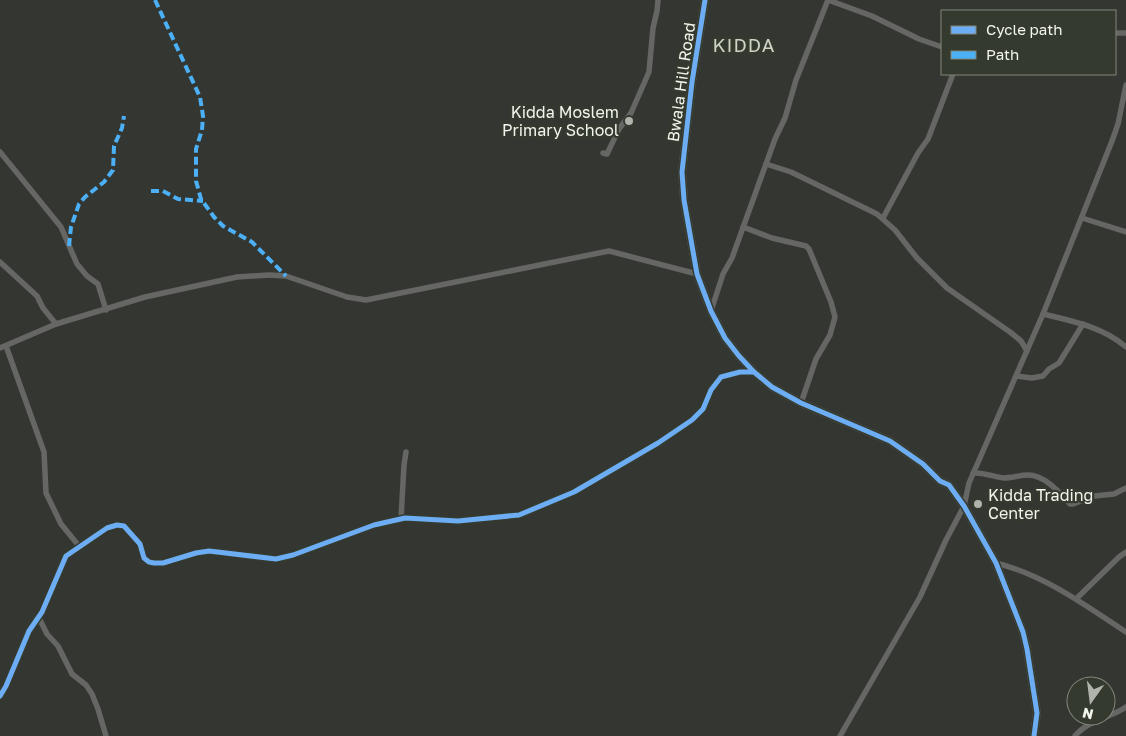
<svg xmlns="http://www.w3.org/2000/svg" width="1126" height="736" viewBox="0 0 1126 736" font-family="'Golos Text',sans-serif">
	<rect width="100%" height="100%" fill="#343731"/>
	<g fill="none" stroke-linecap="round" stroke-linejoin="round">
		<g stroke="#666765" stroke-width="5.5">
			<polyline points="828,0 872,16 919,39 942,47"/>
			<polyline points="1115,33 1126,33"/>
			<polyline points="0,152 61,227 77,264 87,276 98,284 106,310"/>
			<polyline points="603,153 607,154 619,129 631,113 649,72 653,28 657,11 658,0"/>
			<polyline points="766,164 791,172 877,214 895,230 917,258 947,288 1010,332 1021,341 1027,351"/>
			<polyline points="883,218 918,153 928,139 953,74"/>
			<polyline points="1082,218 1126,232"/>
			<polyline points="743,227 772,238 806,246 809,249 831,302 835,317 830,335 816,359 801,403"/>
			<polyline points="0,262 37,296 43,308 56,324"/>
			<polyline points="711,311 723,274 732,258 775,139 785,118 796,80 828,0"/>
			<path d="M1043,314c29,7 60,13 83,33"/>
			<polyline points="6,346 44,452 46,493 61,524 79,546"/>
			<polyline points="0,348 56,324 145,297 237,277 269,275 286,276 347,297 366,300 609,251 697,274"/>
			<polyline points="1016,376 1032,378 1043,376 1049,369 1059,363 1083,324"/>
			<path d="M973,473c11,-1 20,4 31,5 8,0 16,-3 24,-3 17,0 32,18 42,29h3l21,-8 20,-2 12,-6"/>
			<polyline points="401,519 404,465 406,452"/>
			<path d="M996,563c48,12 89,42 130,69"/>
			<polyline points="1076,599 1119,557 1126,552"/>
			<polyline points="39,618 47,634 58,646 72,674 86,685 92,694 98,709 106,736"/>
			<polyline points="0,696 6,686 29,631 42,612 66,556 107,528 117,525 124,526 140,544 144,558 149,562 154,563 163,563 196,553 209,551 276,559 293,555 374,525 405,518 458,521 519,515 574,492 658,443 692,420 703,409 711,390 721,377 740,372 754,372"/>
			<polyline points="840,736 920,597 946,540 964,506 969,483 1043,314 1112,141 1118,124 1126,85"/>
			<path d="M1075,736c13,-16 35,-18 51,-29"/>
		</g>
		<polyline stroke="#666765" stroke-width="8" points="705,0 692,82 682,172 684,200 697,274 711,311 725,338 739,356 754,372 772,387 801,403 890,441 923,464 940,481 949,485 964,506 996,563 1023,632 1027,649 1037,713 1034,736"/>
		<g stroke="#4cb0f7" stroke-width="4" stroke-dasharray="8 4" stroke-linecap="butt">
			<polyline points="155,0 200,97 203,116 202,130 196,149 196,181 201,199 214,217 223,226 252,242 286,276"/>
			<polyline points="151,191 163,191 178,199 203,201"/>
			<polyline points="69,246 71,227 79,204 85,197 104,182 113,170 114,146 122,128 124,116"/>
		</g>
		<g stroke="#353a2e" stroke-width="8">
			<g id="cycleway">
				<polyline points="705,0 692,82 682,172 684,200 697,274 711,311 725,338 739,356 754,372 772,387 801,403 890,441 923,464 940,481 949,485 964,506 996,563 1023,632 1027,649 1037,713 1034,736"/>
				<polyline points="0,696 6,686 29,631 42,612 66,556 107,528 117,525 124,526 140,544 144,558 149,562 154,563 163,563 196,553 209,551 276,559 293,555 374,525 405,518 458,521 519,515 574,492 658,443 692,420 703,409 711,390 721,377 740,372 754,372"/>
			</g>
		</g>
		<use href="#cycleway" stroke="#6dadf4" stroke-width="5"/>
	</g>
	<g fill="#b0b2ac" stroke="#353a2e" stroke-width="2">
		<circle cx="629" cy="121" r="5"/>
		<circle cx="978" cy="504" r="5"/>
	</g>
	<g text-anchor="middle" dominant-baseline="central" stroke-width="4.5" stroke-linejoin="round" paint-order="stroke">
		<g font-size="16" fill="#f2f5ee" stroke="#353a2e">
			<text transform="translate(681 82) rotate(-82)">Bwala Hill Road</text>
		</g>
		<g font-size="16" fill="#f2f5ee" stroke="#353a2e" text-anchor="end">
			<text x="619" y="112">Kidda Moslem<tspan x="619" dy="18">Primary School</tspan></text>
			<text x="988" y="495" text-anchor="start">Kidda Trading<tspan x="988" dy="18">Center</tspan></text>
		</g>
		<g font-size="19" letter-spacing="1" fill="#cdd3c5" stroke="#353a2e">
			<text x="744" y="44">KIDDA</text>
		</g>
	</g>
	<rect x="941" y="10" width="175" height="65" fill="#353a2e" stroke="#81857b"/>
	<rect x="951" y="26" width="25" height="8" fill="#6dadf4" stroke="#81857b"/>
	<text x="986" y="35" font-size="15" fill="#f2f5ee">Cycle path</text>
	<rect x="951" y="51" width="25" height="8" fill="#4cb0f7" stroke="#81857b"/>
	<text x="986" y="60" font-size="15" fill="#f2f5ee">Path</text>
	<g transform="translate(1091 701) rotate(194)"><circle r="24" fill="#353a2e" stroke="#81857b"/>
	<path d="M0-4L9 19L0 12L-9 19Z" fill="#b0b2ac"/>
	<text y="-8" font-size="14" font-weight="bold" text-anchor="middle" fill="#f2f5ee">N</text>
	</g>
</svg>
